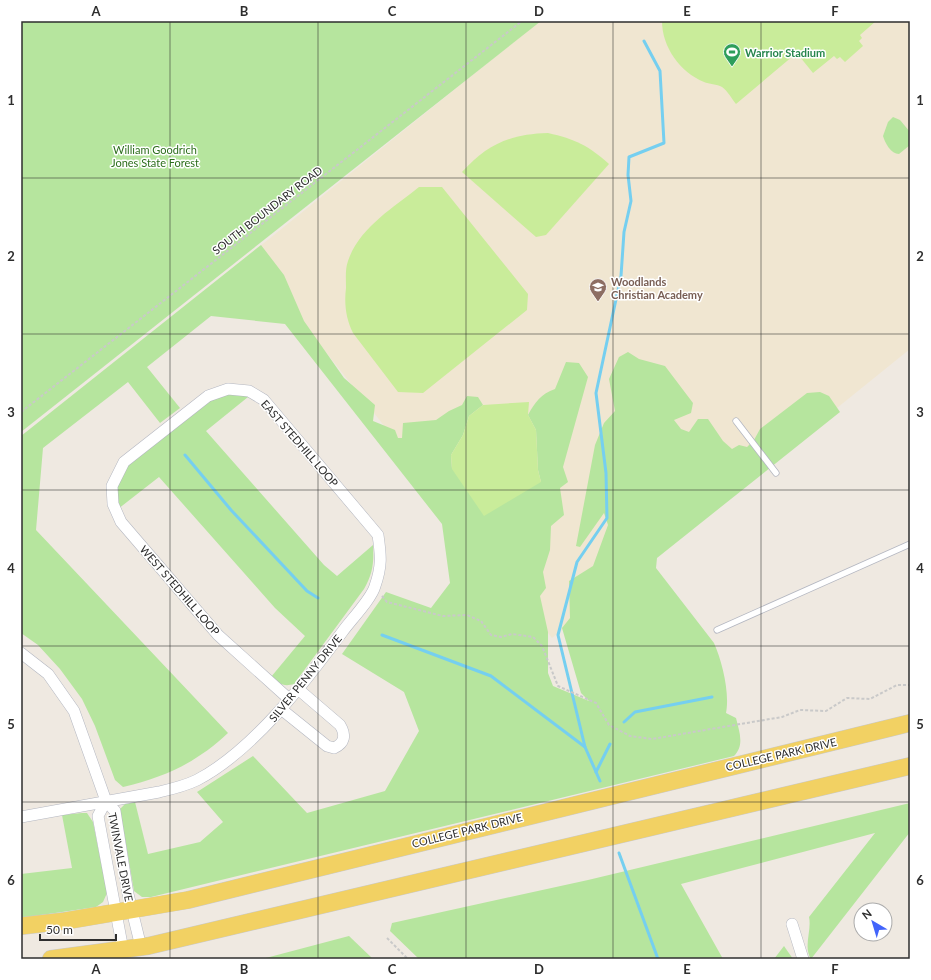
<svg xmlns="http://www.w3.org/2000/svg" width="931" height="980" viewBox="0 0 931 980" font-family="Lato,sans-serif">
	<rect width="100%" height="100%" fill="#efe9e1"/>
	<polygon fill="#f0e6d1" points="540,21 910,21 910,349 552,638 249,255"/>
	<g fill="#b6e59e">
		<polygon points="21,21 541,21 21,432"/>
		<path d="M893,117l7,3 10,12v13l-11,9c-8,0 -14,-11 -16,-18l5,-14z"/>
		<path d="M261,245l23,30 20,46 40,57 31,27 -2,16 22,9 3,8h4l1,-15 33,-3 13,-9 13,-6 5,-9 11,1 5,8 -14,11 -6,19 -12,20 1,14 89,13 -3,-12 -2,-40 -8,-15c7,-13 13,-21 27,-26l11,-27 13,1 9,14 -25,90 5,15 -8,6 4,27 -13,11 -1,24 -7,22 3,16 -6,8 8,36v41l5,13 36,15 -8,-8 -19,-65 8,-10 -1,-37 24,-15 15,-41 -4,-12 -24,34 -4,-1 19,-101 9,-22 11,-12 -6,-32 10,-22 9,-5 11,7 26,7 28,37 -2,10 -17,7 7,9 8,3 9,-13h10l15,22 9,8 7,-4 8,2 7,-7 6,-11 47,-36 13,-1 9,4 11,16 -183,146 -1,10 58,75c8,18 16,50 12,70l10,5c3,13 9,27 -2,38l-583,141h-9l-8,-6 -14,-82 5,-5 10,-2 13,52 52,-12 23,-20 -26,-30 56,-36 54,57 78,-22 34,-60 -15,-39 -62,-38 44,-62 45,16 19,-25 -8,-59 -157,-200 -74,-8 -64,51 33,41 -20,15 -32,-41 -85,66 -7,82 192,203c-32,30 -63,44 -105,54l-8,-7 -20,-54 -13,-27 -22,-30 -22,-24 -17,-12v-197z"/>
		<path d="M239,394l9,3 -42,34 118,134 13,11 36,-31c1,17 0,29 -9,44l-70,95c-10,3 -15,0 -23,-7l34,-41 -30,-28 -116,-131 -41,32c-3,-13 -2,-27 4,-39l88,-71 11,-4z"/>
		<path d="M910,803v29l-99,127c-8,-12 1,-29 -2,-42l66,-84 -194,51 42,75h-304l-29,-28 2,-8 196,-43z"/>
		<polygon points="82,813 87,813 93,822 107,893 103,902 96,907 21,918 21,874 72,868 62,815"/>
		<polygon points="349,936 373,959 262,959"/>
		<polygon points="784,946 793,959 774,959"/>
	</g>
	<g fill="#c9ec9a">
		<path d="M662,21h214l-16,14 2,3 -3,3 4,5 -18,16 -5,-5 -3,2 -3,-3 -21,17 -13,-16 -7,-1 -57,48c-4,-5 -9,-14 -14,-17 -5,-3 -13,-3 -18,-5 -24,-10 -42,-35 -42,-61z"/>
		<path d="M548,133c27,6 41,13 61,31l-63,71 -10,2 -74,-65c25,-28 49,-38 86,-39z"/>
		<path d="M419,187h23l86,107 -1,16 -104,83 -25,-1 -45,-59c-7,-14 -9,-29 -7,-45 0,-8 -1,-19 2,-27 11,-33 45,-53 71,-74z"/>
		<polygon points="529,402 528,415 536,430 538,470 541,482 484,516 452,469 451,455 463,435 469,416 483,405"/>
	</g>
	<g fill="none" stroke-linecap="round" stroke-linejoin="round">
		<g stroke="#75cff0" stroke-width="3">
			<polyline points="185,455 231,510 307,591 318,598"/>
			<polyline points="382,635 491,676 585,747 600,781"/>
			<polyline points="624,722 635,712 712,697"/>
			<polyline points="585,747 558,635 577,562 607,518 606,473 596,393 621,276 624,232 631,201 628,175 629,157 664,143 660,71 644,41"/>
			<polyline points="596,772 610,744"/>
			<polyline points="619,853 658,959"/>
		</g>
		<g stroke="#b4b7c1" stroke-width="7">
			<g id="lane">
				<polyline points="736,421 776,473"/>
				<polyline points="717,630 910,544"/>
			</g>
		</g>
		<g stroke="#b4b7c1" stroke-width="12">
			<g id="street">
				<polyline points="21,653 48,674 74,711 106,801 115,811 128,894 141,947"/>
				<path d="M281,709l46,37 7,2c11,-5 12,-13 6,-23l-42,-36"/>
				<polyline points="106,801 98,816 123,950"/>
				<path d="M21,817l138,-25c13,-3 26,-6 38,-12 56,-29 109,-99 146,-149 8,-11 29,-33 32,-45 7,-20 6,-30 3,-51l-114,-135 -15,-9 -21,-2 -20,7 -84,66 -12,24 1,18 8,18 97,113 71,64"/>
				<polyline points="792,924 803,959"/>
			</g>
		</g>
		<g stroke="#c9c9c9" stroke-width="18">
			<g id="primary">
				<polyline points="21,926 65,921 188,900 910,723"/>
				<polyline points="51,959 148,946 910,766"/>
			</g>
		</g>
		<g stroke="#c9c9c9" stroke-width="2" stroke-dasharray="3 2" stroke-linecap="butt">
			<polyline points="21,412 522,21"/>
			<polyline points="382,596 387,602 443,616 467,615 481,621 491,635 501,637 512,634 533,637 542,646 558,686 596,703 609,725 630,736 652,739 782,717 800,710 826,711 847,698 870,699 897,685 910,685"/>
			<polyline points="387,938 408,959"/>
		</g>
		<use href="#lane" stroke="#fff" stroke-width="5.5"/>
		<use href="#street" stroke="#fff" stroke-width="11"/>
		<use href="#primary" stroke="#f2d163" stroke-width="17"/>
	</g>
	<path fill="none" stroke="#2e2e2e" stroke-width="1" stroke-opacity="0.55" d="M170,21v938M318,21v938M466,21v938M613,21v938M761,21v938M21,178h889M21,334h889M21,490h889M21,646h889M21,802h889"/>
	<defs>
		<g id="stadium-pin" transform="scale(0.9)"><path d="M0 17L-7.5 6A9.5 9.5 0 1 1 7.5 6Z" fill="#2e9e5b" stroke="#fff"/><path d="M0-5a6.5 5 0 1 0 0 10a6.5 5 0 1 0 0-10ZM-3.5-1.8h7v3.6h-7Z" fill="#fff"/></g>
		<g id="school-pin" transform="scale(0.9)"><path d="M0 17L-7.5 6A9.5 9.5 0 1 1 7.5 6Z" fill="#8d6e63" stroke="#fff"/><path d="M0-5L7-2L0 1L-7-2ZM-4 1L0 2.5L4 1V4Q0 6-4 4Z" fill="#fff"/></g>
	</defs>
	<g fill-rule="evenodd">
		<use href="#stadium-pin" x="732" y="52"/>
		<use href="#school-pin" x="598" y="287"/>
	</g>
	<g text-anchor="middle" dominant-baseline="central" stroke-width="3" stroke-linejoin="round" paint-order="stroke">
		<g font-size="11" font-weight="bold" fill="#27864d" stroke="#fff" text-anchor="start">
			<text x="745" y="52">Warrior Stadium</text>
		</g>
		<g font-size="11" fill="#2c6e1b" stroke="#fff">
			<text x="155" y="149">William Goodrich<tspan x="155" dy="13">Jones State Forest</tspan></text>
		</g>
		<g font-size="11" fill="#2e2e2e" stroke="#fff">
			<text transform="translate(267 210) rotate(-38)">SOUTH BOUNDARY ROAD</text>
			<text transform="translate(300 443) rotate(49)">EAST STEDHILL LOOP</text>
			<text transform="translate(180 590) rotate(49)">WEST STEDHILL LOOP</text>
			<text transform="translate(305 678) rotate(-51)">SILVER PENNY DRIVE</text>
			<text transform="translate(781 754) rotate(-13)">COLLEGE PARK DRIVE</text>
			<text transform="translate(467 830) rotate(-14)">COLLEGE PARK DRIVE</text>
			<text transform="translate(121 857) rotate(79)">TWINVALE DRIVE</text>
		</g>
		<g font-size="11" font-weight="bold" fill="#785e54" stroke="#fff" text-anchor="start">
			<text x="611" y="281">Woodlands<tspan x="611" dy="13">Christian Academy</tspan></text>
		</g>
	</g>
	<rect width="931" height="980" fill="none" stroke="#ffffff" stroke-width="44"/>
	<g transform="translate(873 922) rotate(322)"><circle r="19" fill="#ffffff" stroke="#ababab"/>
	<path d="M0-3L7 15L0 10L-7 15Z" fill="#4264fb"/>
	<text y="-6" font-size="11" font-weight="bold" text-anchor="middle" fill="#2e2e2e">N</text>
	</g>
	<path d="M40 934v6h76v-6" fill="none" stroke="#2e2e2e" stroke-width="2"/>
	<text x="46" y="934" font-size="12" fill="#2e2e2e" stroke="#ffffff" stroke-width="3" paint-order="stroke">50 m</text>
	<rect x="22" y="22" width="887" height="936" fill="none" stroke="#2e2e2e" stroke-width="1.5"/>
	<g font-size="13" text-anchor="middle" font-weight="bold" fill="#2e2e2e">
		<text x="96" y="16">A</text>
		<text x="244" y="16">B</text>
		<text x="392" y="16">C</text>
		<text x="539" y="16">D</text>
		<text x="687" y="16">E</text>
		<text x="835" y="16">F</text>
		<text x="11" y="105">1</text>
		<text x="920" y="105">1</text>
		<text x="11" y="261">2</text>
		<text x="920" y="261">2</text>
		<text x="11" y="417">3</text>
		<text x="920" y="417">3</text>
		<text x="11" y="573">4</text>
		<text x="920" y="573">4</text>
		<text x="11" y="729">5</text>
		<text x="920" y="729">5</text>
		<text x="11" y="885">6</text>
		<text x="920" y="885">6</text>
		<text x="96" y="974">A</text>
		<text x="244" y="974">B</text>
		<text x="392" y="974">C</text>
		<text x="539" y="974">D</text>
		<text x="687" y="974">E</text>
		<text x="835" y="974">F</text>
	</g>
</svg>
